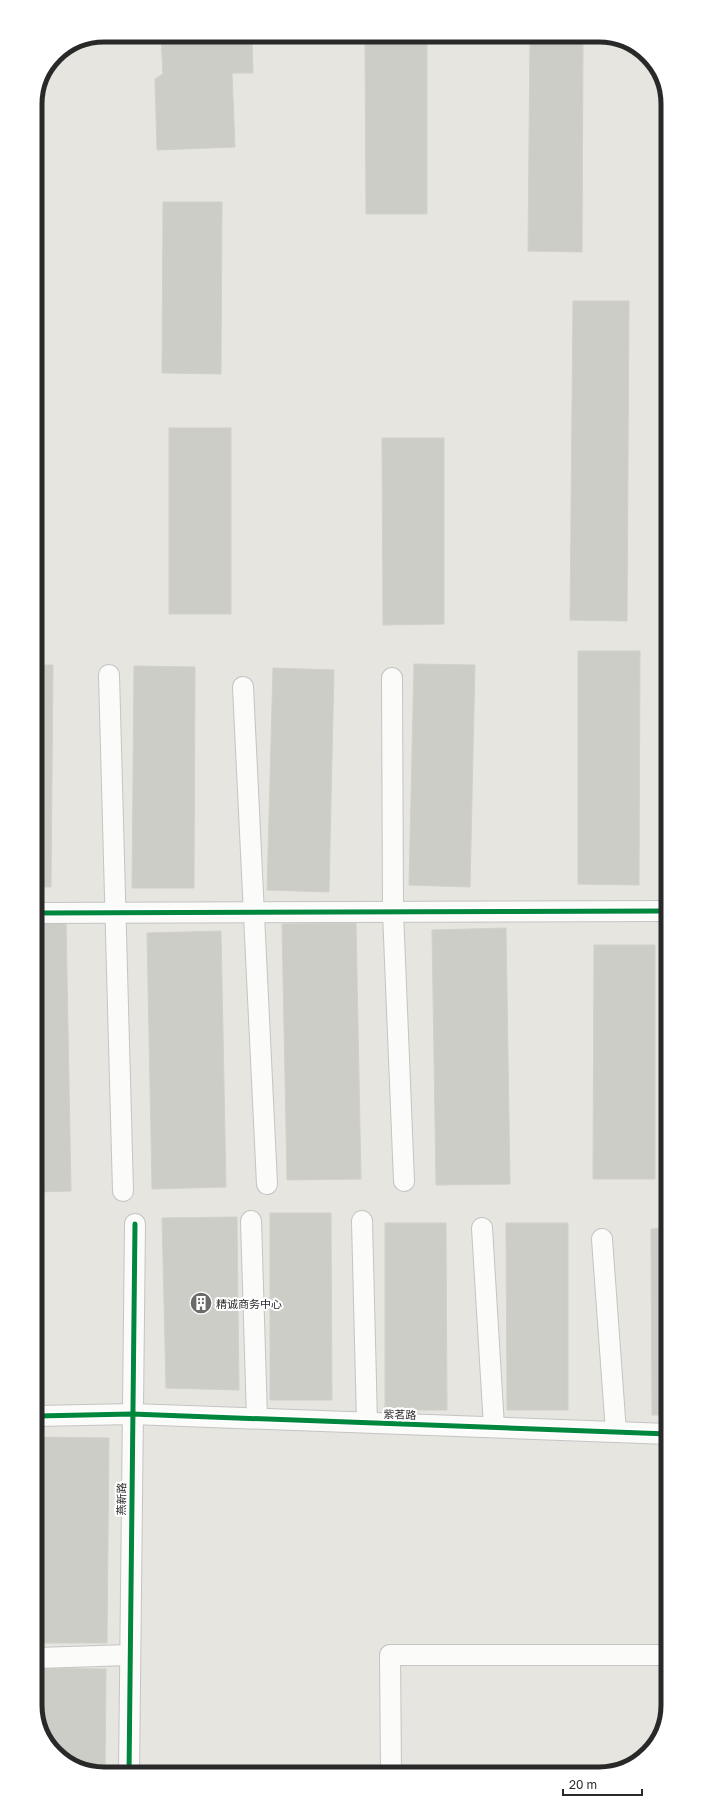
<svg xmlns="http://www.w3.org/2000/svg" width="703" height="1809" viewBox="0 0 703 1809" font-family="'Golos Text','Noto Sans SC',sans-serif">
	<rect width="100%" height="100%" fill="#e6e5df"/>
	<g fill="#cdcdc8" stroke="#d1d0cb">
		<polygon points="583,35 582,252 528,251 530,36"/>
		<polygon points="365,37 427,37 427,214 366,214"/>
		<polygon points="161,39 252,39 253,73 232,73 235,147 157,150 155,79 163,74"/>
		<polygon points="163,202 222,202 221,374 162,373"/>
		<polygon points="573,301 629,301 627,621 570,620"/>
		<rect x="169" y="428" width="62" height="186"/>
		<polygon points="382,438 444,438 444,624 383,625"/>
		<polygon points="578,651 640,651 639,885 578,884"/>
		<polygon points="414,664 475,665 470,887 409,885"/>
		<polygon points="36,665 53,665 51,887 36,887"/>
		<polygon points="134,666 195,667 194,888 132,888"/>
		<polygon points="273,668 334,670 329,892 267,890"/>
		<polygon points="36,920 66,920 71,1191 37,1192"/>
		<polygon points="356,923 361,1179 287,1180 282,924"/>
		<polygon points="506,928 510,1184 436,1185 432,930"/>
		<polygon points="221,931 226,1187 152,1189 147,933"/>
		<polygon points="594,945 655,945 655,1179 593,1179"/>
		<polygon points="270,1213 331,1213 332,1400 270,1400"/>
		<polygon points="237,1217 239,1390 166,1388 162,1218"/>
		<polygon points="385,1223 446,1223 447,1410 385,1410"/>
		<polygon points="506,1223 568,1223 568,1410 507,1410"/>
		<polygon points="667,1228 668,1415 652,1415 651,1229"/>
		<polygon points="37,1437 109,1438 107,1643 37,1643"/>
		<polygon points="37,1668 106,1669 105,1774 99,1774 59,1757 37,1723"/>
	</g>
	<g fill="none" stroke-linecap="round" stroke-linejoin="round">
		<g stroke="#c4c4c4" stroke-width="22">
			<g id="minor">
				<polyline points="109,675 123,1191"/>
				<polyline points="392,678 393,912 404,1181"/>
				<polyline points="243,687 267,1184"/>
				<polyline points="36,913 667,911"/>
				<polyline points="251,1221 257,1418"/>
				<polyline points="362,1221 367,1422"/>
				<polyline points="482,1228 494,1427"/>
				<polyline points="602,1239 616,1432"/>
				<polyline points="37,1416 132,1414 668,1434"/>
				<polyline points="37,1658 130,1655"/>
				<polyline points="391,1773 390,1655 668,1655"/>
				<polyline points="129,1774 135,1224"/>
			</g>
		</g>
		<use href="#minor" stroke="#fbfbfa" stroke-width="20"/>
		<g stroke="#fff" stroke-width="8">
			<g id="cycleway">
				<polyline points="36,913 667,911"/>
				<polyline points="37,1416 132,1414 668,1434"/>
				<polyline points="129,1774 135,1224"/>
			</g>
		</g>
		<use href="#cycleway" stroke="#00873e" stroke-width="5"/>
	</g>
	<defs>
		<g id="building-disc" transform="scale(1.15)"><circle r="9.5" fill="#6b6b69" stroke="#fff"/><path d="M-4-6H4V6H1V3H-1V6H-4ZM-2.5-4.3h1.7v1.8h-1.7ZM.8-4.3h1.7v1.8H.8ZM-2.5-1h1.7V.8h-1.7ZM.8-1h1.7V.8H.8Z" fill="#fff"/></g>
	</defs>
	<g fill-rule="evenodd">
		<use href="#building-disc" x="201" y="1303"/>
	</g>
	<g text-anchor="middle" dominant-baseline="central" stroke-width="4" stroke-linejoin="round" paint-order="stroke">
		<g font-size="11" fill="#292929" stroke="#fff" text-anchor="start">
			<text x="216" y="1303">精诚商务中心</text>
		</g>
		<g font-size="11" fill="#292929" stroke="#fff">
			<text transform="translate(400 1414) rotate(2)">紫茗路</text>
			<text transform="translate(121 1499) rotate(-89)">燕新路</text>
		</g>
	</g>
	<path d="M0 0H703V1809H0ZM104 42H599A62 62 0 0 1 661 104V1705A62 62 0 0 1 599 1767H104A62 62 0 0 1 42 1705V104A62 62 0 0 1 104 42Z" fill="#fff" fill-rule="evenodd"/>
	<path fill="none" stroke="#292929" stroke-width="5" d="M104 42H599A62 62 0 0 1 661 104V1705A62 62 0 0 1 599 1767H104A62 62 0 0 1 42 1705V104A62 62 0 0 1 104 42Z"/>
	<path d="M563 1789v6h79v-6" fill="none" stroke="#292929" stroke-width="2"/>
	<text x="569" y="1789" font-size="12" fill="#292929" stroke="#ffffff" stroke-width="3" paint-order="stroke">20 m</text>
</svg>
